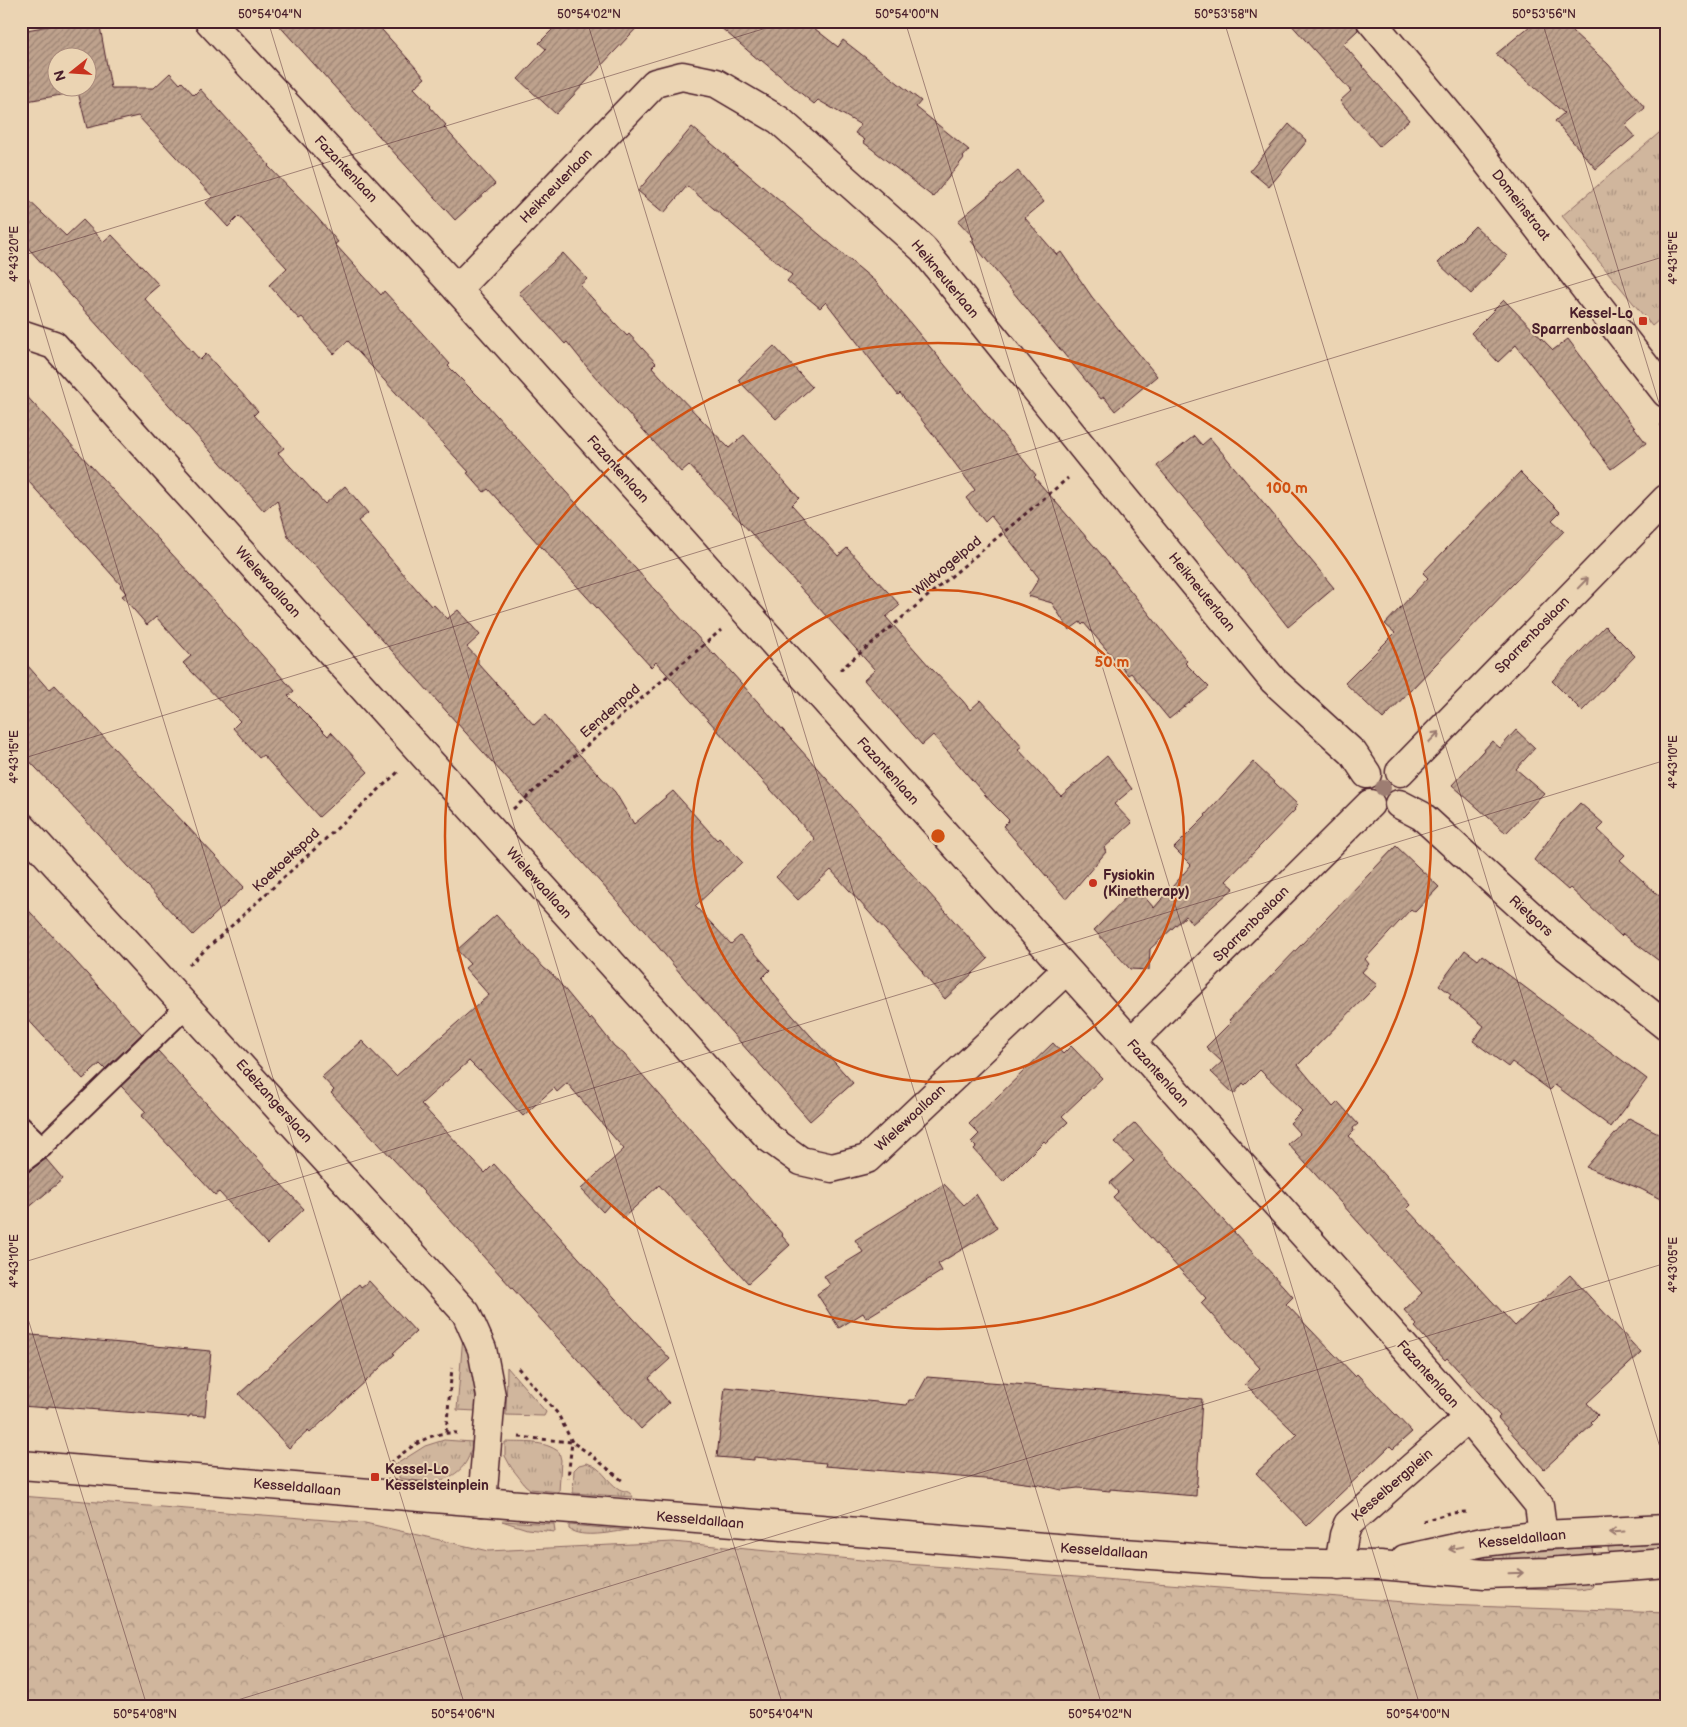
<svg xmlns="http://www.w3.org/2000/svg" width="1687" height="1727" viewBox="0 0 1687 1727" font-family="'Balsamiq Sans',sans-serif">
	<defs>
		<pattern id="grass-tufts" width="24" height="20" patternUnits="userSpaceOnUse" patternTransform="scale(1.25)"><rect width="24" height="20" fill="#d0b69d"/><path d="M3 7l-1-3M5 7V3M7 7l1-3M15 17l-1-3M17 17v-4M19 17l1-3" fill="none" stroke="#ab9380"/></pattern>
		<pattern id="forest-crowns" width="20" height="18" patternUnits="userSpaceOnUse" patternTransform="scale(1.25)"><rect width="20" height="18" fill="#d0b69d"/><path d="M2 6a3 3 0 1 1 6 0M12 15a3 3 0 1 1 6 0" fill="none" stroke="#ab9380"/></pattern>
		<pattern id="building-hatch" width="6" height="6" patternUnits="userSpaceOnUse" patternTransform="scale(1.25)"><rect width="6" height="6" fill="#bea28d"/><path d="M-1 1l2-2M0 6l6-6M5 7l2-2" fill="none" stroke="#9c8373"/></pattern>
	</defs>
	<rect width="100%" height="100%" fill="#ebd4b3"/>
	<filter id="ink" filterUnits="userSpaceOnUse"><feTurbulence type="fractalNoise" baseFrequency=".02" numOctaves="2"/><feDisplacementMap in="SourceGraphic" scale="10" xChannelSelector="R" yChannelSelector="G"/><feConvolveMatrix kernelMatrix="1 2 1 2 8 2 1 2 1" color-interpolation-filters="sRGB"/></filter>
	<g filter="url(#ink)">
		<g fill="url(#grass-tufts)" stroke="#8d6a64">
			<polygon points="1666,127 1666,314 1652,326 1562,216"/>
			<path d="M463,1335c11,28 13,47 13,76l-19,-1z"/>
			<polygon points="507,1367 546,1412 544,1416 506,1415"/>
			<path d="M444,1440l28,2c-1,21 -16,37 -37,39 -12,2 -25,-2 -36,-3v-7l-15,1 41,-26z"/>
			<path d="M505,1442c19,1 39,-2 54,10l2,8 -2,32 -29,-3 -5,-4 -14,-18 -6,-11z"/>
			<path d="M587,1463c16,5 19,18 32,26 6,3 10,1 14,8l-60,-4 1,-23 5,-5z"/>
			<polygon points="502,1521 554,1524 555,1532 527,1529"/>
			<path d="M569,1525l59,5c-14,2 -47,9 -59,-1z"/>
			<polygon points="1666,1543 1666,1552 1609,1556 1608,1547"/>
			<polygon points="1592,1547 1593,1557 1486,1563 1485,1556 1490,1555"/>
			<polygon points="1594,1581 1592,1588 1579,1590 1521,1588 1514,1586"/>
		</g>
		<polygon fill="url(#forest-crowns)" stroke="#8d6a64" points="21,1496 365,1523 488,1551 673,1542 893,1563 1444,1605 1666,1613 1666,1706 21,1706"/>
		<g fill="url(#building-hatch)" stroke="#4a1f2b" fill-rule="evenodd">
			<path d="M77,21h22l12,67h43l16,-15 10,11 2,-2 12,13 6,-6 69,76 -1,1 47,49 23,27 -3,2 46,51 3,-4 11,12 55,61 -2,2 38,38 228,251 1,-1 273,305 -43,40 -23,-26 1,-1 -92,-102 -33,30 -22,-23 39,-38 -159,-177 -5,5 -163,-178 -4,3 -17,-19 2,-1 -121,-131 -14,13 -32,-37 -3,2 -30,-34 18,-17 -48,-52 -11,11 -22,-24 7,-6 -75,-81 -51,12 -9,-36 -57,10v-71zM58,58h30v30h-30z"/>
			<polygon points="275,21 374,21 425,78 414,88 431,106 430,107 446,125 444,127 495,184 455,220"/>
			<polygon points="561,21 643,21 556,114 518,79 546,49 539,43"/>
			<polygon points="713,21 805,21 838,47 843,40 921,101 916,107 969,150 963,157 964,158 933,197 863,142 865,140 855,133 861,125 818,100 814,104 761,60 760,61"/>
			<polygon points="1288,21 1356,21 1358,30 1343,44 1409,120 1379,146 1340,101 1351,91"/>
			<polygon points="1536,21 1561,21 1608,64 1645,108 1625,125 1635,136 1596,169 1555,121 1564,113 1496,54"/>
			<polygon points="1289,124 1307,141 1269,187 1250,171"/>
			<polygon points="692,127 877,283 1036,475 1034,477 1101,554 1187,661 1185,663 1209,687 1169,719 1131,673 1128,675 1084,623 1082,625 1080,622 1069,630 1052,603 1028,596 1039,578 991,516 985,522 966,498 975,490 932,433 900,393 898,395 826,302 820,308 787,281 792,275 687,186 664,213 638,191"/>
			<polygon points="1018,171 1044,202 1025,218 1057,255 1061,252 1092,297 1157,376 1115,411 1104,397 1101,399 971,241 974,238 958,221"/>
			<polygon points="21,193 66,236 83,220 104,242 112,235 159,285 144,298 200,360 206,354 258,411 254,415 284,448 278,453 325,504 345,486 368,513 358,521 431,606 433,604 447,619 458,610 480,635 467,647 478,659 478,663 534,725 545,715 564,738 615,792 634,824 673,791 717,840 719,838 742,862 695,906 731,944 740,936 770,970 762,978 776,997 853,1083 810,1121 695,991 655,943 312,562 310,563 288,537 277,500 264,511 21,240"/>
			<polygon points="1475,226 1507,256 1471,294 1438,263"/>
			<polygon points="563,253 587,279 580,285 627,336 629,334 656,363 652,367 671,388 729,448 744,435 799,498 792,505 838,556 847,548 900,605 886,617 930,667 963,701 970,710 981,700 1022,746 1018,749 1061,796 1107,756 1132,789 1114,804 1132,823 1104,848 1106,852 1066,899 1003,826 1009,820 992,803 933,735 922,745 864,680 875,670 732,512 689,465 681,472 591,372 567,342 565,344 519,293"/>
			<polygon points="1504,300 1553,350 1568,339 1646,443 1611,469 1516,345 1498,362 1471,333"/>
			<polygon points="774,346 812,387 776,419 738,380"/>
			<polygon points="21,390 182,565 294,691 288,696 328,736 331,732 368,772 319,817 263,755 259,758 233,728 240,721 183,663 191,656 156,617 147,625 122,596 126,593 120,586 121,585 21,473"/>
			<polygon points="1194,436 1202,445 1210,438 1334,588 1288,627 1224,546 1157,466"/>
			<polygon points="1520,472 1560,512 1552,520 1564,531 1383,719 1345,683 1395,633 1385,624 1428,578 1423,573"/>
			<polygon points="1605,626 1635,656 1582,711 1552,681"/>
			<polygon points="21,658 49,690 55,685 244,887 193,935 21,752"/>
			<polygon points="1516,730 1535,748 1516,769 1544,793 1506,833 1452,785 1492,741 1500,748"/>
			<polygon points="1253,762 1298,805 1294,809 1295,810 1226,881 1234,888 1192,924 1186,916 1150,949 1149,970 1130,969 1094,930 1136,887 1154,908 1191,865 1174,848 1206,816 1205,815"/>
			<polygon points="1580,803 1604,824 1598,830 1625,855 1620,860 1666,902 1666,966 1623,934 1621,936 1570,888 1568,890 1534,860 1561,823"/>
			<polygon points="1396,846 1439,887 1415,912 1411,909 1365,959 1369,964 1362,972 1377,985 1298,1065 1333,1107 1338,1102 1358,1124 1353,1128 1354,1131 1349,1136 1411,1205 1407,1209 1515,1326 1570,1275 1641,1353 1587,1403 1598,1415 1591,1422 1593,1424 1544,1469 1498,1418 1500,1416 1447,1358 1445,1360 1415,1327 1417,1325 1404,1310 1422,1293 1288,1144 1300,1134 1290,1123 1302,1111 1260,1070 1245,1085 1243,1083 1234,1094 1211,1072 1222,1062 1206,1047 1231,1022 1229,1020"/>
			<polygon points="21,902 142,1034 105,1069 100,1064 83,1079 21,1012"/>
			<polygon points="496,915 544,968 553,975 590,1020 592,1018 614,1046 624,1054 783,1235 782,1236 790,1245 748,1283 659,1185 623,1218 610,1204 603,1212 581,1189 624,1149 567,1083 557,1092 554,1088 523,1116 480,1070 479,1071 469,1061 421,1104 485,1173 494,1164 670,1359 649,1378 669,1403 641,1429 438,1207 331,1093 334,1090 322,1077 362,1041 396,1076 489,995 465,968 470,964 457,950"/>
			<polygon points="1465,950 1478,960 1482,955 1647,1079 1611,1127 1555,1085 1550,1090 1512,1062 1508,1067 1473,1041 1484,1026 1449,998 1451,994 1439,985"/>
			<polygon points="1053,1043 1063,1054 1071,1046 1102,1078 1062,1116 1068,1122 1046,1143 1044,1141 1003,1182 974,1149 976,1147 971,1142 979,1134 969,1124"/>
			<polygon points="158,1051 304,1209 267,1244 219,1192 215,1195 141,1116 146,1112 121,1086"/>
			<polygon points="1629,1118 1666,1137 1666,1202 1641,1189 1586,1167"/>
			<polygon points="1135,1123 1293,1297 1286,1304 1355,1376 1357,1374 1412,1432 1393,1449 1390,1446 1307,1526 1256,1473 1297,1435 1245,1384 1260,1368 1201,1303 1206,1298 1113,1197 1118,1192 1110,1183 1134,1161 1114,1142"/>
			<polygon points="46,1159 63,1179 21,1214 21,1177"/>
			<polygon points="944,1184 964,1205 976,1194 997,1228 938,1264 942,1271 866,1318 863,1313 839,1328 817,1294 830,1285 824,1276 863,1252 855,1240"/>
			<polygon points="369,1281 416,1332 393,1353 395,1354 310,1433 308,1431 289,1448 239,1394 359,1284 361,1287"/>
			<polygon points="21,1334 211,1351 205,1416 190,1415 189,1417 48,1406 48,1408 21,1406"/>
			<polygon points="927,1377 1202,1399 1196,1496 1110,1489 1110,1491 1078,1488 1061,1490 1040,1485 1009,1481 825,1466 826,1463 754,1457 754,1460 717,1457 725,1387 907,1405 909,1400 914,1400"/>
		</g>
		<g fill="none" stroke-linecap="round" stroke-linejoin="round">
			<g stroke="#4a1f2b" stroke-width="24">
				<g id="lane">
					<polyline points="21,1127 42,1147"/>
					<polyline points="21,1163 42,1147 187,1006"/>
				</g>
			</g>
			<g stroke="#4a1f2b" stroke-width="31">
				<g id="street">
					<polyline points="209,21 457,289 1468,1418 1539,1505 1543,1535"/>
					<polyline points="457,289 655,83 682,76 716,83 779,120 923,249 1092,459 1273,680 1353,753 1367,774"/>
					<polyline points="21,334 54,345 769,1138 801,1161 832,1168 867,1159 1066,970"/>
					<polyline points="1400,772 1666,499"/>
					<polyline points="1399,804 1422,816 1560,942 1666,1026"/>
					<polyline points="21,826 466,1313 482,1349 491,1396 482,1502"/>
					<polyline points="1131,1042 1370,804"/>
					<polyline points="1339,1565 1344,1535 1348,1524 1468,1418"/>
				</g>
			</g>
			<g stroke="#4a1f2b" stroke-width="31">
				<g id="secondary">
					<polyline points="1371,21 1467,136 1666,393"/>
					<polyline points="21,1465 1095,1551 1264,1563 1380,1565 1485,1574 1548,1572 1666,1563"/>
					<polyline points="1405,1559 1483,1542 1543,1535 1666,1529"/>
				</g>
			</g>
			<g stroke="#4a1f2b" stroke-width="3" stroke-dasharray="4 4" stroke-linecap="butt">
				<polyline points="1661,424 1666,430"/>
				<polyline points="840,670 1068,478"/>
				<polyline points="513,809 721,630"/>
				<polyline points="189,965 398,772"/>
				<polyline points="518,1368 558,1414 572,1442 568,1478"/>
				<polyline points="446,1432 452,1368"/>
				<polyline points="519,1437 572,1442 590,1454 624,1482"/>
				<path d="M390,1463c21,-16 39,-32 67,-30"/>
				<polyline points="1423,1521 1450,1513 1466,1512"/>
			</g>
			<use href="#lane" stroke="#ebd4b3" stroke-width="20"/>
			<use href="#street" stroke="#ebd4b3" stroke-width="28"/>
			<use href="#secondary" stroke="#ebd4b3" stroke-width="28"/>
		</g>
		<circle fill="#9d7d72" cx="1383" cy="788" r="8"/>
		<defs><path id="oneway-shaft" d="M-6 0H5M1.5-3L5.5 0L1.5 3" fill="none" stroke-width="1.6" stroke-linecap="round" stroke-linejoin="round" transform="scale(1.25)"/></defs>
		<g stroke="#9a7a6f">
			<use href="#oneway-shaft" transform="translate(1583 583) rotate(-46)"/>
			<use href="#oneway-shaft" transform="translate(1434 737) rotate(-46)"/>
			<use href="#oneway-shaft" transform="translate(1617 1532) rotate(176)"/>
			<use href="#oneway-shaft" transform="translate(1456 1548) rotate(168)"/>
			<use href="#oneway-shaft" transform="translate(1516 1573) rotate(-2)"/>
		</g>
	</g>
	<path fill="none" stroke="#4a1f2b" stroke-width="1" stroke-opacity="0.45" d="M268,21l515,1685M587,21l515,1685M905,21l515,1685M1224,21l442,1446M1542,21l124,405M21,254l444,1452M21,256l768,-235M21,759l1645,-503M21,1263l1645,-503M21,1296l126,410M218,1706l1448,-443"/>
	<g fill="none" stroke="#d05011" stroke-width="2.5">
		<circle cx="938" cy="836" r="246"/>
		<circle cx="938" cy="836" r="493"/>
	</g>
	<g fill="#c8321e" stroke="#ebd4b3" stroke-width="2">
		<rect x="1638" y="316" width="10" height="10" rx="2.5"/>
		<circle cx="1093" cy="883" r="5"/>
		<rect x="370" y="1472" width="10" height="10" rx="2.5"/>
	</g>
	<g text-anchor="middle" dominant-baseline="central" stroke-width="4" stroke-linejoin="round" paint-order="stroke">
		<g font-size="14" fill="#4a1f2b" stroke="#ebd4b3">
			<text transform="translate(346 169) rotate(47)">Fazantenlaan</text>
			<text transform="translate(556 186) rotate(-46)">Heikneuterlaan</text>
			<text transform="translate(1521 205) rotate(52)">Domeinstraat</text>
			<text transform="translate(945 279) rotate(50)">Heikneuterlaan</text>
			<text transform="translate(618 469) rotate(48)">Fazantenlaan</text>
			<text transform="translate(947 566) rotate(-40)">Wildvogelpad</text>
			<text transform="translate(268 582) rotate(48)">Wielewaallaan</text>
			<text transform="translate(1202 592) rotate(51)">Heikneuterlaan</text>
			<text transform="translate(1532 635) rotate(-46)">Sparrenboslaan</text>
			<text transform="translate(610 711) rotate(-41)">Eendenpad</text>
			<text transform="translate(888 771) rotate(48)">Fazantenlaan</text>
			<text transform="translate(286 860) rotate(-43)">Koekoekspad</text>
			<text transform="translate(539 883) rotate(48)">Wielewaallaan</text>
			<text transform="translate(1531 916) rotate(42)">Rietgors</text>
			<text transform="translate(1251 924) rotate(-45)">Sparrenboslaan</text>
			<text transform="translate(1158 1073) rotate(48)">Fazantenlaan</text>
			<text transform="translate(274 1101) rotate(48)">Edelzangerslaan</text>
			<text transform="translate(910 1118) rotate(-43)">Wielewaallaan</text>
			<text transform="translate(1428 1374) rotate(48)">Fazantenlaan</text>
			<text transform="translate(1392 1485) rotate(-41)">Kesselbergplein</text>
			<text transform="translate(297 1487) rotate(5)">Kesseldallaan</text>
			<text transform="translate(700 1520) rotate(5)">Kesseldallaan</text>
			<text transform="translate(1522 1539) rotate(-6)">Kesseldallaan</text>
			<text transform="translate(1104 1551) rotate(4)">Kesseldallaan</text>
		</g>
		<g font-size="14" font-weight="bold" fill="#4a1f2b" stroke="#ebd4b3" text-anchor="start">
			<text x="1633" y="313" text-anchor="end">Kessel-Lo<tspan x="1633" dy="16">Sparrenboslaan</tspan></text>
			<text x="1103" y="875">Fysiokin<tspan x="1103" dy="16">(Kinetherapy)</tspan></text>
			<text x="385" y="1469">Kessel-Lo<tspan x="385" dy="16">Kesselsteinplein</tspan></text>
		</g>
	</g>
	<circle cx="938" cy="836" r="8" fill="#d05011" stroke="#ebd4b3" stroke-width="2.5"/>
	<g font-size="15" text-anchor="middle" font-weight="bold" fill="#d05011" stroke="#ebd4b3" stroke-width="4" stroke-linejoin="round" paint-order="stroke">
		<text x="1287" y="493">100 m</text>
		<text x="1112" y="667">50 m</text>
	</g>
	<rect width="1687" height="1727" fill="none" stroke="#ebd4b3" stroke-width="55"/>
	<g transform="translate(72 72) rotate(253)"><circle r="24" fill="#ebd4b3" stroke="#ab8c7d"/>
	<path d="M0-4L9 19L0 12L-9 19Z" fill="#c8321e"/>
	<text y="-8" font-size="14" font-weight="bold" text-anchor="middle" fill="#4a1f2b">N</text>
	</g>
	<rect x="28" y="28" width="1632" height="1672" fill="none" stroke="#4a1f2b" stroke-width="2"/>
	<g font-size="12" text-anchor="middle" fill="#4a1f2b">
		<text x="270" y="18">50°54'04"N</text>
		<text x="589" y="18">50°54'02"N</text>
		<text x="907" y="18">50°54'00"N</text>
		<text x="1226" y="18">50°53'58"N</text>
		<text x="1544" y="18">50°53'56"N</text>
		<text transform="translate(14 254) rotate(-90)" y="4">4°43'20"E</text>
		<text transform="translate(1673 258) rotate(-90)" y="4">4°43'15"E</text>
		<text transform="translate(14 757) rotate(-90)" y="4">4°43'15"E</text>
		<text transform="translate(1673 762) rotate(-90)" y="4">4°43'10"E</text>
		<text transform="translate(14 1261) rotate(-90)" y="4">4°43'10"E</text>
		<text transform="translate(1673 1265) rotate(-90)" y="4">4°43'05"E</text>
		<text x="145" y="1718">50°54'08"N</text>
		<text x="463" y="1718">50°54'06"N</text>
		<text x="781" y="1718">50°54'04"N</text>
		<text x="1100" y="1718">50°54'02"N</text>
		<text x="1418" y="1718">50°54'00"N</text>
	</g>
</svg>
